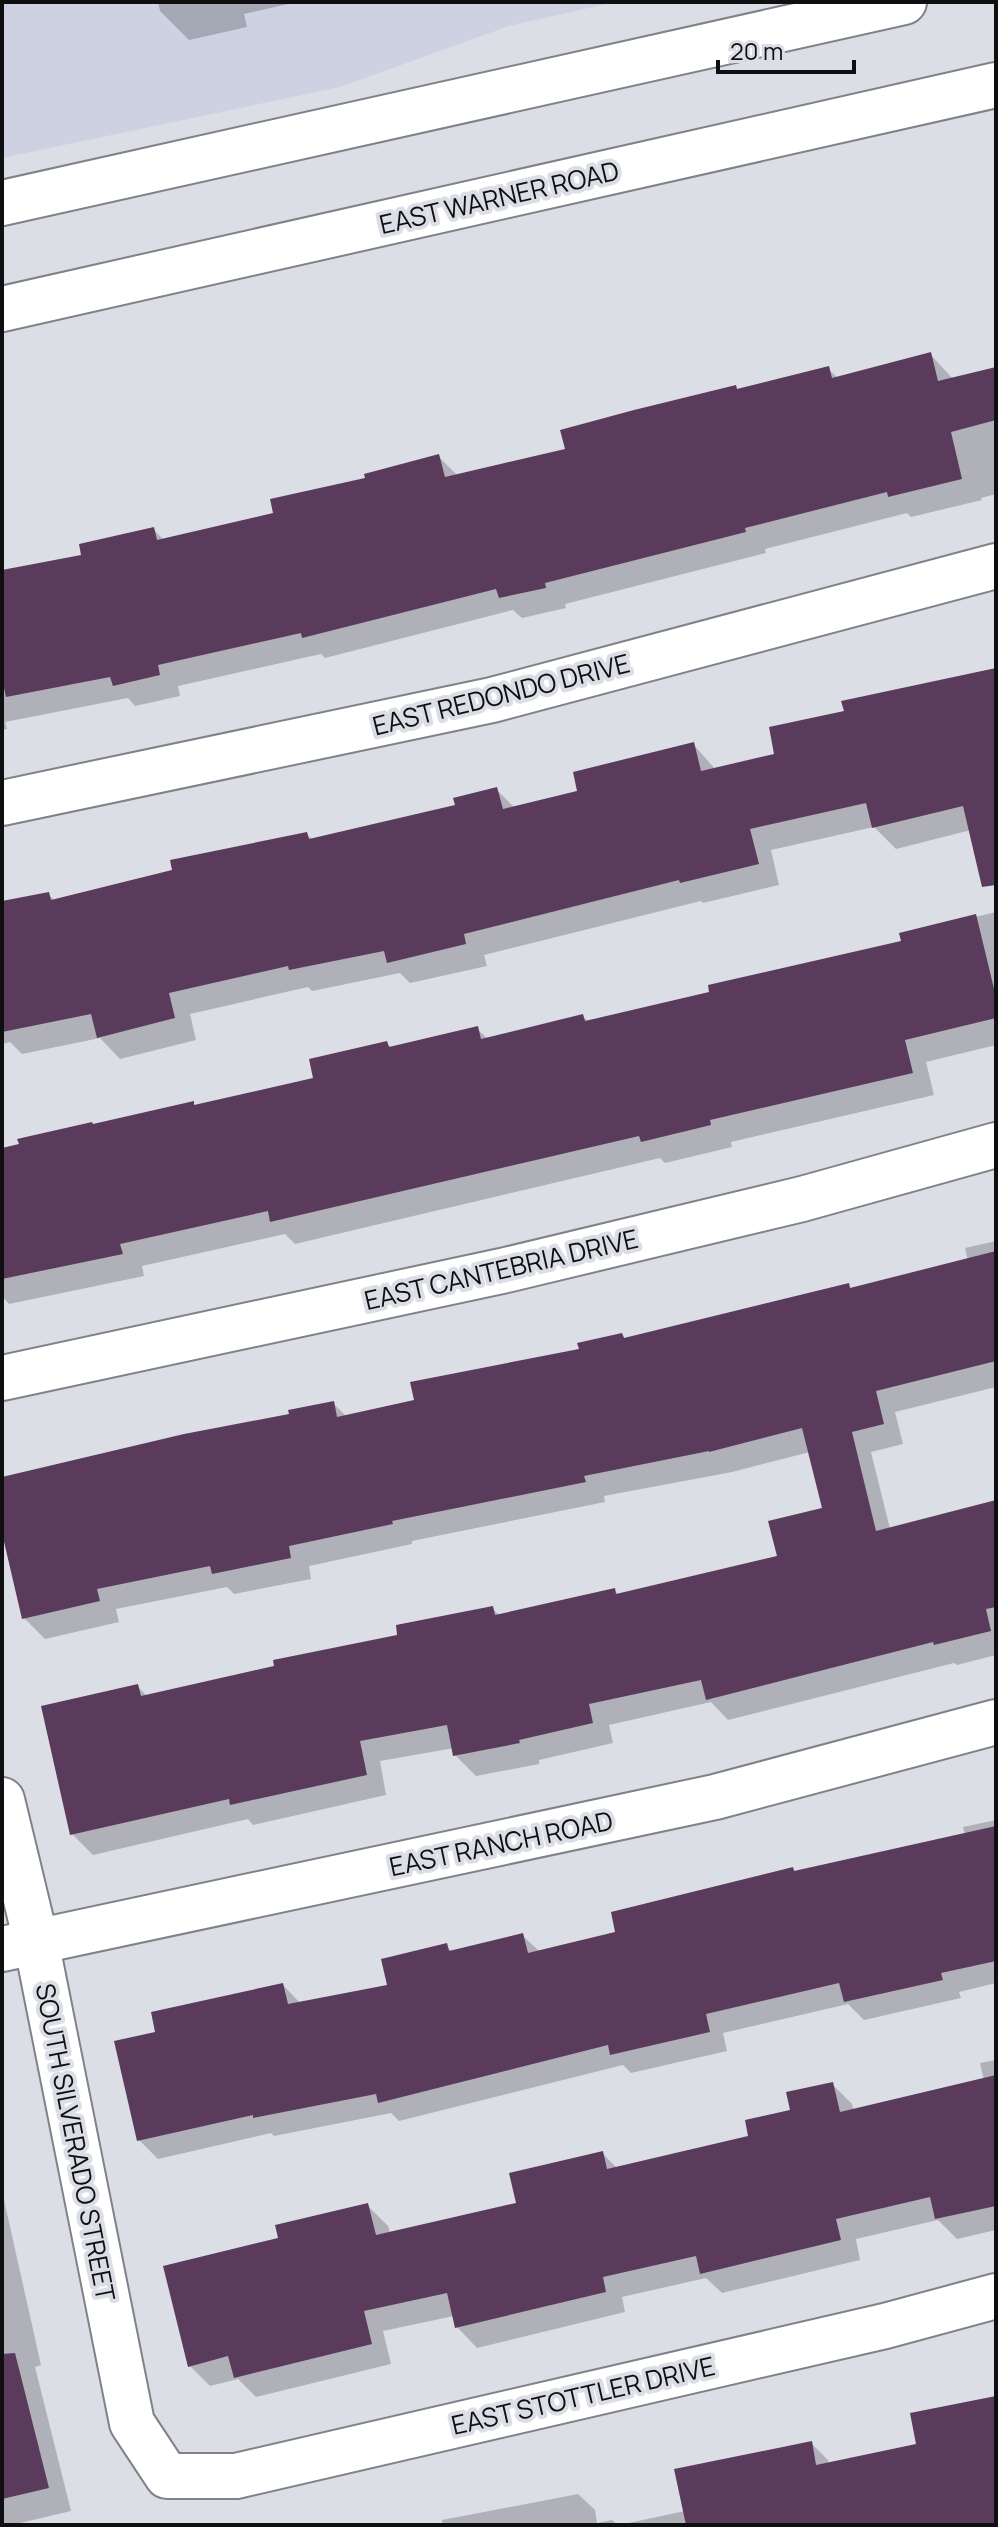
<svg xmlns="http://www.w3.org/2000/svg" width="998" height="2527" viewBox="0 0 998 2527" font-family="Manrope,sans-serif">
	<rect width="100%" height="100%" fill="#dcdee6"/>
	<polygon fill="#cdd1e1" points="2,2 615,2 509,26 340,87 2,158"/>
	<g fill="#0003">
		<polygon points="158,2 297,2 244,14 247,27 189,40 160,11"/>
		<polygon points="931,355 953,379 996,369 996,494 981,498 982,500 911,517 907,513 765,549 766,553 565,604 566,608 522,618 513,610 325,658 321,654 178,686 180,696 135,706 128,698 5,722 7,729 2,730 2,572 84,557 153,529 164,540 276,514 438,456 458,476 567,451 735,387 739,390 828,369 838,378"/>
		<polygon points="996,669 996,843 975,829 896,849 874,827 771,850 779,885 703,903 701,901 484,955 487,966 410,983 400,973 312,991 308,987 190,1014 196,1040 120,1059 100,1038 22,1054 10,1042 2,1044 2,904 48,894 55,901 174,872 306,834 313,840 457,807 497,790 515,808 580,792 693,744 716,770 776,755 846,713"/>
		<polygon points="996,912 996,1045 926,1062 934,1095 731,1142 732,1147 665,1163 660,1158 295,1244 285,1234 142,1266 144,1276 9,1304 2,1296 2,1150 193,1103 196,1106 316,1080 387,1043 392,1048 477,1029 488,1039 582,1016 589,1022 712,994 903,942 901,935"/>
		<polygon points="996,1241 996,1387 895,1412 903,1444 871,1452 890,1529 996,1502 996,1655 957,1665 954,1663 728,1720 711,1702 609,1725 613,1743 539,1760 539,1764 476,1776 455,1755 454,1748 380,1761 386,1795 253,1825 248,1819 93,1855 72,1834 137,1686 147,1696 400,1637 492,1608 500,1616 614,1590 619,1595 779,1557 824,1510 810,1452 732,1472 604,1496 605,1502 412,1541 412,1544 309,1566 311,1579 234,1594 227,1587 116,1609 119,1622 45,1639 24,1618 2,1524 2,1479 291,1415 333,1403 347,1417 416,1402 622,1335 626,1340 849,1286 853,1290 968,1261 965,1248"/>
		<polygon points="996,1820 996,1983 959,1992 961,1998 864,2020 848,2004 723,2033 727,2051 631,2073 623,2065 399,2121 391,2113 274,2136 271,2133 158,2159 139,2140 158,2033 283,1985 301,2004 390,1986 446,1946 453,1952 522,1935 540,1952 617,1934 793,1869 796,1872 965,1835 963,1827"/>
		<polygon points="996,2060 996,2230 957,2239 938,2220 856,2239 860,2260 722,2293 706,2278 622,2297 625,2312 477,2348 457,2327 454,2316 383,2331 391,2364 256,2397 238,2379 210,2386 190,2366 281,2240 368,2206 388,2226 390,2233 519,2204 602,2153 617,2168 751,2138 832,2084 852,2104 854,2111 984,2080 980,2063"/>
		<polygon points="2,2191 41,2365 35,2367 71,2511 12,2525 2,2525"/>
		<polygon points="996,2398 996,2525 619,2525 685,2511 811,2443 828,2460 829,2464 918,2445"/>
		<polygon points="578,2494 595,2510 597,2523 612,2520 618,2525 443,2525 442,2520"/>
	</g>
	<g fill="#5a3b5c">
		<polygon points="931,352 938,381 996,367 996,420 951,432 962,479 888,497 887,492 745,528 746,532 545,583 546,588 499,598 496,589 302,638 301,633 158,665 160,675 113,686 110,677 6,697 2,679 2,570 81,555 79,544 154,527 157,540 273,513 270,499 365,478 364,474 439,454 445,477 565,449 560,430 634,410 736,385 737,389 829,366 832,378"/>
		<polygon points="996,668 996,885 982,887 963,806 872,828 866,803 750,829 759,864 680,883 679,880 464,934 466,944 387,963 384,951 289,970 288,966 169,993 175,1018 97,1038 91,1014 2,1032 2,901 49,892 51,900 172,870 170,860 307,832 309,839 455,805 453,798 497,787 503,809 577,791 573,772 694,742 701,771 774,754 769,727 844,711 841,701"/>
		<polygon points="976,914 996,997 996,1018 905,1040 913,1073 710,1120 711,1125 641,1142 639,1136 270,1222 268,1211 120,1244 123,1254 2,1279 2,1148 19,1144 17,1139 92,1122 93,1124 194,1101 194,1105 313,1078 309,1059 387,1041 389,1047 478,1026 481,1039 583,1014 585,1021 709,992 708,985 901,941 899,933"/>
		<polygon points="996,1251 996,1361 876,1391 884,1424 852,1432 876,1531 996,1500 996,1607 986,1609 991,1631 934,1645 933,1642 706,1700 701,1680 589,1704 593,1723 519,1740 520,1743 453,1756 447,1725 360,1741 367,1775 230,1805 229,1799 70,1835 41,1706 138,1684 141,1696 274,1666 273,1660 397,1635 396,1625 493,1606 495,1615 615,1588 616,1594 777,1556 768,1521 822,1508 802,1428 709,1452 709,1451 584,1476 586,1482 392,1521 393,1524 289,1546 291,1558 212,1574 210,1566 97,1589 100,1601 22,1619 2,1533 2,1477 184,1434 289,1414 288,1410 334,1401 337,1417 414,1400 410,1382 579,1349 577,1343 622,1333 624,1338 849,1283 850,1288"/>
		<polygon points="996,1826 996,1961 941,1973 943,1980 844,2002 839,1983 706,2014 710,2032 610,2055 608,2045 378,2103 376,2094 253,2118 253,2115 137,2141 114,2041 155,2032 151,2012 283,1983 288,2004 387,1985 381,1959 447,1943 449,1951 523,1933 528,1953 615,1932 611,1912 793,1867 794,1871"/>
		<polygon points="996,2075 996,2206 935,2219 930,2197 836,2219 841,2240 700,2274 696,2256 603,2277 606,2292 455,2328 447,2293 364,2311 372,2344 234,2378 228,2356 188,2367 163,2266 278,2238 275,2225 368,2203 376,2235 516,2203 509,2173 603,2151 607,2169 748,2136 745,2120 790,2110 786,2092 833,2082 840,2112"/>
		<polygon points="15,2353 49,2488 2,2499 2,2354"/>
		<polygon points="996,2396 996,2525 686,2525 674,2469 812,2441 816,2465 916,2444 910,2413"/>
	</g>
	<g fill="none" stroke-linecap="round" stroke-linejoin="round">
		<g stroke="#808289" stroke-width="48">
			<g id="minor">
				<polyline points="2,803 492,700 996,566"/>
				<polyline points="2,1378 506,1270 802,1199 996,1145"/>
				<polyline points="2,1800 36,1941 132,2423 167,2476 236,2476 885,2326 996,2296"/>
				<polyline points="2,1949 715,1797 996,1722"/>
			</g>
		</g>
		<g stroke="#808289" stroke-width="48">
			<g id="major">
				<polyline points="2,203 904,2"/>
				<polyline points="2,309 996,85"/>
			</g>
		</g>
		<use href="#minor" stroke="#fff" stroke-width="44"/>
		<use href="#major" stroke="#fff" stroke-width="44"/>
	</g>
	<g text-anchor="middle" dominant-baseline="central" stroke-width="8" stroke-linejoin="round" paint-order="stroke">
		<g font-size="26" fill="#0f0f12" stroke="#dcdee6">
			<text transform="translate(499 197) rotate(-13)">EAST WARNER ROAD</text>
			<text transform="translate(501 694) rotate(-14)">EAST REDONDO DRIVE</text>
			<text transform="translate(501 1269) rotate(-13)">EAST CANTEBRIA DRIVE</text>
			<text transform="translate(501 1843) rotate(-12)">EAST RANCH ROAD</text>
			<text transform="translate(76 2142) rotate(79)">SOUTH SILVERADO STREET</text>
			<text transform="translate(583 2395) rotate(-13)">EAST STOTTLER DRIVE</text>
		</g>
	</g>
	<rect width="998" height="2527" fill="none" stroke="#0f0f12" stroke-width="8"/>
	<path d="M718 60v12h136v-12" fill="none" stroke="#0f0f12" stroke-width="4"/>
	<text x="730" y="60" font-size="24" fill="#0f0f12" stroke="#dcdee6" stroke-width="6" paint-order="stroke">20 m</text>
</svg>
